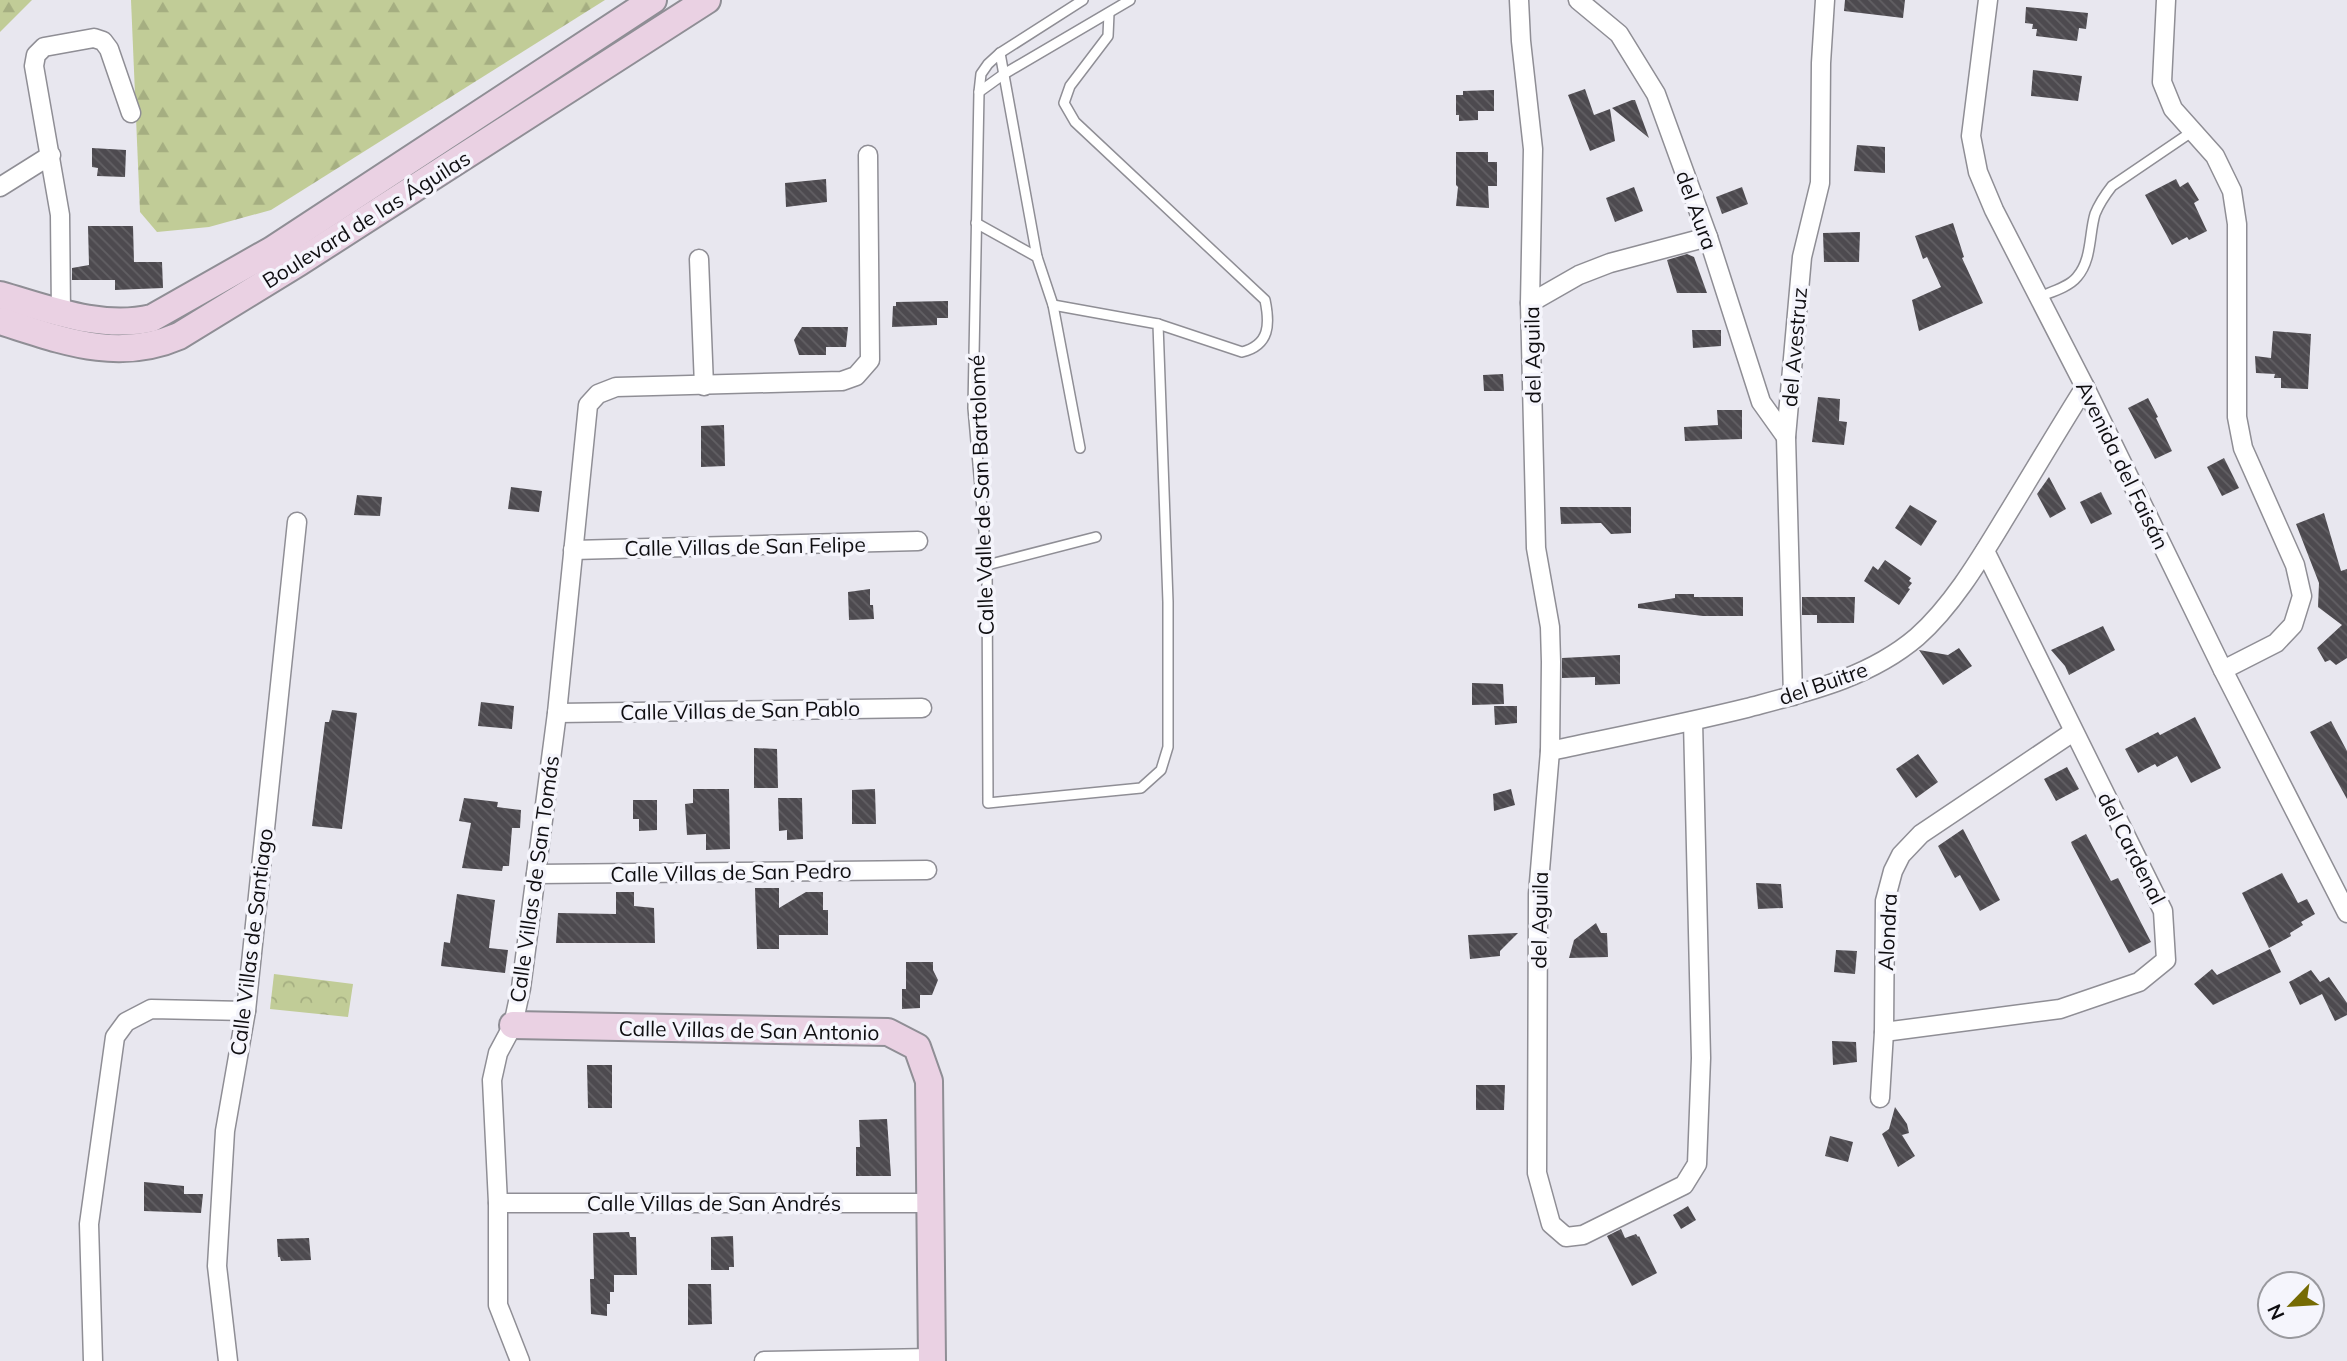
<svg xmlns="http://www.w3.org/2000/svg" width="2347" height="1361" viewBox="0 0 2347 1361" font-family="Mulish,sans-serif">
	<defs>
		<pattern id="forest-firs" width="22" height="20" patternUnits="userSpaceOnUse" patternTransform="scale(1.75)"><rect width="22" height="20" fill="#c1cc97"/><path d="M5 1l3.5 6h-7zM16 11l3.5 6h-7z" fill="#a5ae81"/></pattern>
		<pattern id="park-crowns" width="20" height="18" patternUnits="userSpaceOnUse" patternTransform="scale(1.75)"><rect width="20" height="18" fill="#c1cc97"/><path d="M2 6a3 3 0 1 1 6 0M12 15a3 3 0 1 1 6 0" fill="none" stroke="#a5ae81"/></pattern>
		<pattern id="building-back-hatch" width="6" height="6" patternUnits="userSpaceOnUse" patternTransform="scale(1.75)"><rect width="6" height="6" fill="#4d4a4f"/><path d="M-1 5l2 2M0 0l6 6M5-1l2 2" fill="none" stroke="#626064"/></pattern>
	</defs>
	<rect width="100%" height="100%" fill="#e8e7ef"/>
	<g fill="url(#forest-firs)">
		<polygon points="0,0 32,0 0,32"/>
		<polygon points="131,0 605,0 271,210 209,227 157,232 140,212"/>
	</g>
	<polygon fill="url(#park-crowns)" points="274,974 353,984 348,1017 270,1009"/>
	<g fill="url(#building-back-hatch)">
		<polygon points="1845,0 1905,0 1903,18 1844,11"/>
		<polygon points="2026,7 2088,13 2086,29 2079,28 2077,41 2036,36 2037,29 2032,29 2033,24 2025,23"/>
		<polygon points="2033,70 2082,76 2078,101 2031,96"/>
		<polygon points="1585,89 1594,115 1610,109 1615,141 1590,151 1568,95"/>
		<polygon points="1494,90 1494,111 1478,111 1478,120 1459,121 1459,115 1456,115 1456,95 1463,95 1463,91"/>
		<polygon points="1632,100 1635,100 1649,138 1612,108"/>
		<polygon points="1857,145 1885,147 1885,173 1854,171"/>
		<polygon points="92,148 126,150 125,177 97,176 98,168 92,167"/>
		<polygon points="1456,152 1488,152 1488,162 1497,162 1497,186 1488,186 1489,208 1456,206 1458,187 1456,185"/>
		<polygon points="826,179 827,202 786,207 785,183"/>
		<polygon points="2176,179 2180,187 2188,182 2199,200 2194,203 2207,231 2189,240 2187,237 2172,245 2145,195"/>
		<polygon points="1634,187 1643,211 1615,222 1606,198"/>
		<polygon points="1742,187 1748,204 1722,214 1716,197"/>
		<polygon points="1953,223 1964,257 1962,258 1983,303 1919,331 1912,300 1941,287 1927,257 1923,259 1915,236"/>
		<polygon points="88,226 133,226 134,262 162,262 163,288 115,290 115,280 72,280 72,268 89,265"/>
		<polygon points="1860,232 1859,262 1824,262 1823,233"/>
		<polygon points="1687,254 1694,257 1707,293 1677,293 1667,260"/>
		<polygon points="948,301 948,318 937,318 937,325 892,327 893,306 896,306 896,302"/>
		<polygon points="802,327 848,327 846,347 826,347 826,355 799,355 794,340"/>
		<polygon points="1692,330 1721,330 1721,346 1693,348"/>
		<polygon points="2273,331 2311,334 2308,389 2281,388 2281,378 2274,378 2275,374 2256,373 2255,356 2271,358"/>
		<polygon points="1503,374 1504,391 1484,391 1483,375"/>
		<polygon points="1818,397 1840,399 1839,421 1847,422 1844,445 1812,442"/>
		<polygon points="2148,398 2158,417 2156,418 2172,451 2155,459 2128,408"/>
		<polygon points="1717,410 1742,410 1742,439 1685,441 1684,427 1718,425"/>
		<polygon points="724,425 725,466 701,467 701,426"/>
		<polygon points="2224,458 2239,488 2222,496 2207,467"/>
		<polygon points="2049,477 2066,509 2050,518 2037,494"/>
		<polygon points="511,487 542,491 539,512 508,509"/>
		<polygon points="2101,492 2112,514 2091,524 2080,502"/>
		<polygon points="357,495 382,497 380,516 354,515"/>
		<polygon points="1910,505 1937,521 1921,546 1895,528"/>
		<polygon points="1560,507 1631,507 1631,533 1611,534 1601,523 1561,524"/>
		<polygon points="2324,513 2341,571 2347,569 2347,658 2336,665 2330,660 2325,662 2317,648 2342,625 2318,607 2319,583 2296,524"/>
		<polygon points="1885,560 1911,578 1909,581 1912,583 1908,588 1910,589 1899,605 1864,581 1873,566 1878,570"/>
		<polygon points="870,589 870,605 873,605 874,619 849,620 848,592"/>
		<polygon points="1675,594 1694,594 1694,597 1743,597 1743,616 1703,616 1638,608 1638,604 1675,598"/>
		<polygon points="1802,597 1855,597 1854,623 1817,623 1817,615 1802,615"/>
		<polygon points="2103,626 2115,650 2069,675 2065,666 2051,650"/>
		<polygon points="1959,648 1972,666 1943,685 1919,650 1948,655"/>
		<polygon points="1620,655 1620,684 1595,685 1595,677 1562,678 1562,658"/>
		<polygon points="1472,683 1503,684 1504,704 1472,705"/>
		<polygon points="481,702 514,706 512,729 478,726"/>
		<polygon points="1494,706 1517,706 1517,723 1495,725"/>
		<polygon points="332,710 357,713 342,829 312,826 325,722 329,722"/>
		<polygon points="2195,717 2221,768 2191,783 2177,756 2157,767 2155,764 2138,773 2125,749 2158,732 2160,735"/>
		<polygon points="2331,721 2347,751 2347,799 2310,732"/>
		<polygon points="754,748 777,749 778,788 754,788"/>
		<polygon points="1918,754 1938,782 1916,798 1896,769"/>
		<polygon points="2067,767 2079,789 2056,801 2044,779"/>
		<polygon points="693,789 729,789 730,849 706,850 706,834 687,835 685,804 693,803"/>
		<polygon points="875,789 876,824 852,824 852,790"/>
		<polygon points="1511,789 1515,805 1494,811 1493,794"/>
		<polygon points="464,798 498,802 497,807 521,810 520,828 512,828 509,866 503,866 502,871 462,868 471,823 459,821"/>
		<polygon points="778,798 802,798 803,839 787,840 787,830 779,831"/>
		<polygon points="633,800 657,800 657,830 639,831 639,819 633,819"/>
		<polygon points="1963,829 2000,900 1980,911 1960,875 1955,878 1938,846"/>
		<polygon points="2086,834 2111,881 2118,878 2151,942 2129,953 2072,845 2071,842"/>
		<polygon points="2282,873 2298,903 2307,899 2315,914 2301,922 2303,925 2290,933 2291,936 2269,948 2242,893"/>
		<polygon points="1756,883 1781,884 1783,908 1758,909"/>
		<polygon points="755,888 779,888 779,908 806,892 823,892 823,910 828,910 828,935 779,935 779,949 757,949"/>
		<polygon points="616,892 634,892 634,906 654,908 655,943 556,943 558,913 616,914"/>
		<polygon points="457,894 495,900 489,948 508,950 505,973 441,966 444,942 450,943"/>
		<polygon points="1596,923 1601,933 1607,933 1608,957 1569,958 1574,940"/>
		<polygon points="1518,933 1500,951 1500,956 1470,959 1468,935"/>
		<polygon points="2270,949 2281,972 2213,1005 2194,984 2212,969 2217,975"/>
		<polygon points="1836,950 1857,951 1855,974 1834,972"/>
		<polygon points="906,962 933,962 933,970 938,980 932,995 920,995 920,1008 902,1009 902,989 906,989"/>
		<polygon points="2311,970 2320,982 2329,977 2347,1003 2347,1015 2335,1021 2322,994 2300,1005 2289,982"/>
		<polygon points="1832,1041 1856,1042 1857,1062 1833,1065"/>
		<polygon points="587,1065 612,1065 612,1108 588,1108"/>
		<polygon points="1476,1085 1505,1085 1504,1110 1476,1110"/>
		<polygon points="1895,1107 1907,1124 1909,1133 1902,1135 1915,1156 1898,1167 1882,1134 1889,1129"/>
		<polygon points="887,1119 891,1176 856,1176 856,1147 860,1147 859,1120"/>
		<polygon points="1830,1136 1853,1142 1848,1162 1825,1156"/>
		<polygon points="144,1182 184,1186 184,1194 203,1194 201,1213 144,1211"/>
		<polygon points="1688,1206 1696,1220 1681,1229 1673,1215"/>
		<polygon points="1621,1229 1625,1238 1636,1234 1638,1237 1639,1236 1657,1273 1632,1286 1607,1236"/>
		<polygon points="629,1232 630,1237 636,1237 637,1275 614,1275 614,1292 610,1292 610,1304 607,1304 607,1316 591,1314 590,1279 594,1279 593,1233"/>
		<polygon points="733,1236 734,1267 729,1267 729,1270 711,1270 711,1237"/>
		<polygon points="309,1238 311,1260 281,1261 280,1257 278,1257 277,1239"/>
		<polygon points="688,1284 711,1284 712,1324 688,1325"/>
	</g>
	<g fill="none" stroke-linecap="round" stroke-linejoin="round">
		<g stroke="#8f8e95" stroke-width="12">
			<g id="lane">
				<path d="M1109,13l-1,23 -38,50 -6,17 11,19 190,178c5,24 5,45 -23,52l-84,-28"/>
				<polyline points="1000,53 1037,257"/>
				<polyline points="979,92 1004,74 1130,0"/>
				<polyline points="976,223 1037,257 1053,305 1080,448"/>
				<path d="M2039,297c12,-5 30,-10 38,-20 15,-17 12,-43 18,-63 4,-10 10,-19 17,-28l81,-55"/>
				<polyline points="1053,305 1158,324 1168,602 1168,747 1161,770 1141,788 988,803 987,565 973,408 979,92 981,74 988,64 1000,53 1083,0"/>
				<polyline points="987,565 1096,537"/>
			</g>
		</g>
		<g stroke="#8f8e95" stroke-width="21">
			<g id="street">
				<polyline points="1519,0 1521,41 1533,149 1530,303 1536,548 1550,627 1551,662 1550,751 1538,894 1537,1173 1551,1224 1566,1237 1583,1235 1684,1185 1697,1164 1701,1058 1693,721"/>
				<polyline points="1578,0 1619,34 1656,94 1708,237 1761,402 1786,437"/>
				<polyline points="1988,0 1971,136 1978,172 1994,210 2085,387 2223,670 2347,913"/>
				<polyline points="2166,0 2162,82 2173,109 2215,156 2232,191 2237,224 2237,417 2243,448 2295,565 2302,596 2293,625 2276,643 2223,670"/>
				<polyline points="0,187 51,155"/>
				<polyline points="699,259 704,386"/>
				<polyline points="1530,303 1579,275 1610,263 1708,237"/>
				<polyline points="61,313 60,215 34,66 36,55 44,47 94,38 103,41 109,49 131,113"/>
				<polyline points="573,550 918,541"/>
				<polyline points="1793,696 1786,437 1802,257 1820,183 1821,63 1825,0"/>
				<polyline points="557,713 922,708"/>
				<path d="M1550,751c66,-14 132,-27 197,-43 60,-16 122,-30 170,-71 36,-32 63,-78 88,-119 27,-44 53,-88 80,-131"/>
				<polyline points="536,874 927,870"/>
				<polyline points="1884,1032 2060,1009 2139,982 2166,960 2163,911 1985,551"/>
				<polyline points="1880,1098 1884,1032 1885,901 1893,871 1901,855 1921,834 2073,732"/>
				<polyline points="498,1203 929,1203"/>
				<polyline points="93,1361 89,1224 115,1037 126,1022 151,1009 246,1011"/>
				<polyline points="228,1361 217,1266 225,1131 246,1011 297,522"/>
				<polyline points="520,1361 498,1305 498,1203 492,1080 498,1053 513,1025 521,988 557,713 588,405 598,394 616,387 842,381 856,376 870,360 868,155"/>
				<polyline points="764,1361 932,1358"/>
			</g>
		</g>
		<g stroke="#8f8e95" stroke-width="30">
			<g id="secondary">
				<path d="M0,295c49,14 101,35 152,23l120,-68 381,-250"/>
				<path d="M0,321c61,19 117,42 179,15l119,-73 409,-263"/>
				<polyline points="513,1025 888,1032 917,1047 929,1081 932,1361"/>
			</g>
		</g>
		<use href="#lane" stroke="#fff" stroke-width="9"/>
		<use href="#street" stroke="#fff" stroke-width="18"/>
		<use href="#secondary" stroke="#ead1e3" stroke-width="26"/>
	</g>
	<g text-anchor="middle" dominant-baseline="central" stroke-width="7" stroke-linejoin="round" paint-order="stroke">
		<g font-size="21" fill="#0f0e11" stroke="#f5f5fc">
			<text transform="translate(1697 210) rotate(70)">del Aura</text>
			<text transform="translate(366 219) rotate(-32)">Boulevard de las Águilas</text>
			<text transform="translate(1794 347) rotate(-85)">del Avestruz</text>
			<text transform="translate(1532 355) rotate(-91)">del Aguila</text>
			<text transform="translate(2123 465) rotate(64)">Avenida del Faisán</text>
			<text transform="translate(981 495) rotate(-92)">Calle Valle de San Bartolomé</text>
			<text transform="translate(745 546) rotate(-1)">Calle Villas de San Felipe</text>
			<text transform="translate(1823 683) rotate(-19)">del Buitre</text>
			<text transform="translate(740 710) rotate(-1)">Calle Villas de San Pablo</text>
			<text transform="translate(2132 848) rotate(63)">del Cardenal</text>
			<text transform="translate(731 872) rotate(-1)">Calle Villas de San Pedro</text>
			<text transform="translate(534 879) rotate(-82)">Calle Villas de San Tomás</text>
			<text transform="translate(1539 920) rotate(-89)">del Aguila</text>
			<text transform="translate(1887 932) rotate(-87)">Alondra</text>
			<text transform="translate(251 942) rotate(-83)">Calle Villas de Santiago</text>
			<text transform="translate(749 1030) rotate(1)">Calle Villas de San Antonio</text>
			<text x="714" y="1203">Calle Villas de San Andrés</text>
		</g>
	</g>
	<g transform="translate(2291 1305) rotate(245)"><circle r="33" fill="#f5f5fc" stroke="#99999e" stroke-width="2"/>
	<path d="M0-5L12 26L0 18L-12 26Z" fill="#766b03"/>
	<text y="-10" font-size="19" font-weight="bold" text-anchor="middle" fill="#0f0e11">N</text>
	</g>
</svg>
